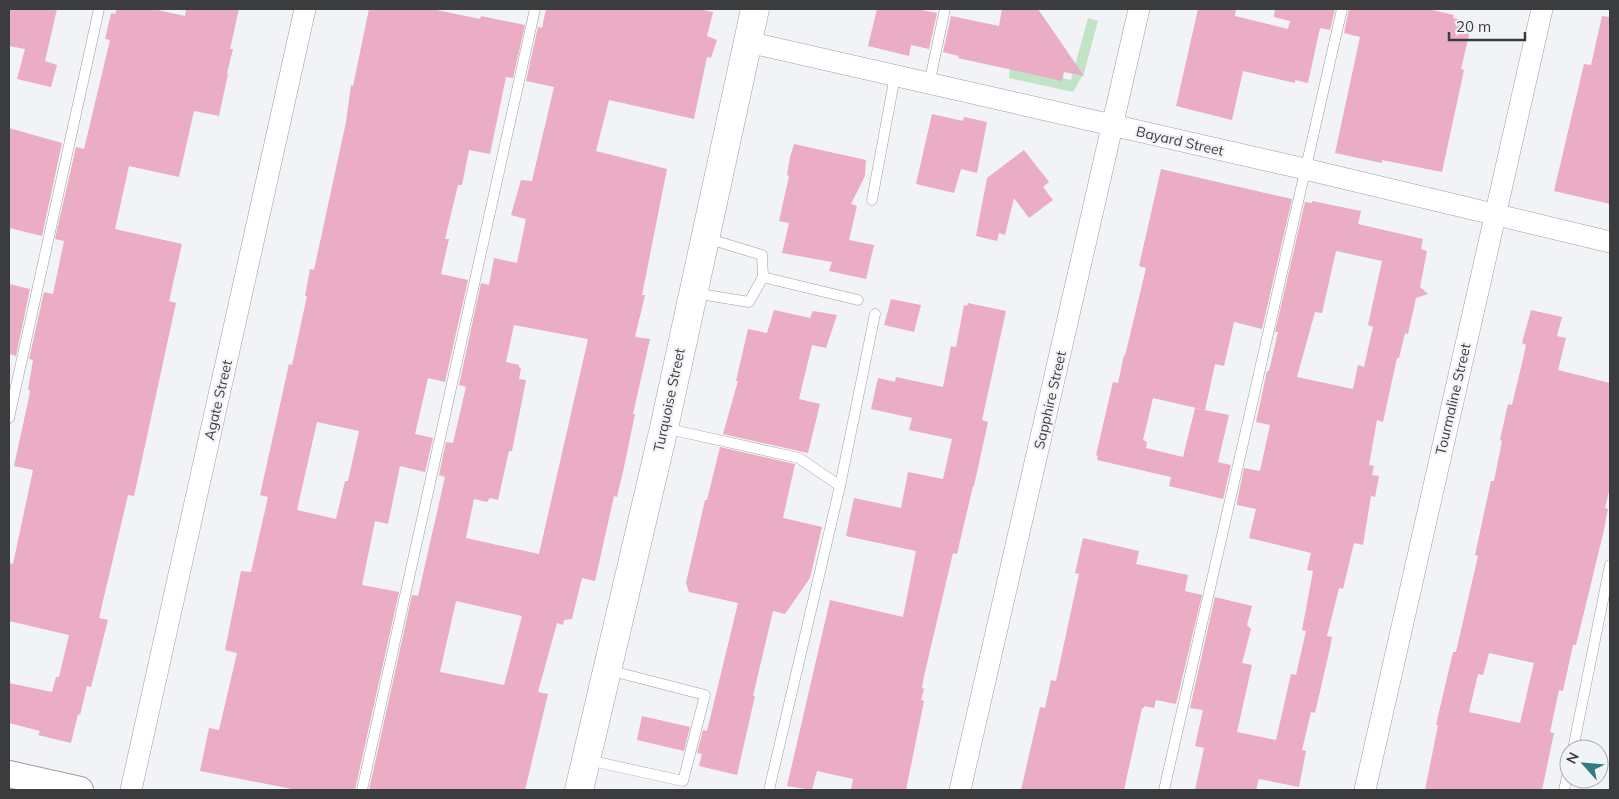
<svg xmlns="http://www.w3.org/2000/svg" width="1619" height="799" viewBox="0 0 1619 799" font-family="Mulish,sans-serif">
	<rect width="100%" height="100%" fill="#f1f3f6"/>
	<polygon fill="#c1e4c7" points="1088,18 1098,21 1084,73 1073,92 1009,78 1010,67 1071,80"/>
	<g fill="#eaadc4" fill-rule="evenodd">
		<polygon points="9,9 57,9 45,61 57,65 51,87 17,79 25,49 9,46"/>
		<polygon points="117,9 153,9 185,16 186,9 239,9 230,49 233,49 227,73 228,74 219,116 194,111 179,177 129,166 115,229 182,244 169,301 176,303 134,496 128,495 99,618 108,620 91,687 87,686 80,715 78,714 71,743 38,735 40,731 9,723 9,683 52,692 56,677 59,677 69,635 9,621 9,563 13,564 33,470 14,466 29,397 30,390 28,390 33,360 29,359 44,292 53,294 64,241 55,239 76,147 84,149 110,40 105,39 111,13 115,14"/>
		<path d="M369,9h63l48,10 1,-3 44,9 -12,53 -7,-1 -16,77 -21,-4 -7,35h-4l-13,54h4l-8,35 27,6 -23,102 -17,-4 -13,56 18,4 -8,34 -25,-6 -12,58 -13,-3 -13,64 37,7 -44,198h-58l-97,-19 9,-43 10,2 18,-77 -12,-3 16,-79 10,1 17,-75 -8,-2 29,-131 3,1 15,-69h-2l5,-27 4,1 11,-51 21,-97 5,-37 2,1zM317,422l42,9 -11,50h-3l-9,38 -39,-9z"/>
		<path d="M546,9h152l15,3 -6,24 10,4 -6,18 -4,-1 -13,62 -85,-19 -13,51 71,18 -25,126h3l-10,42 15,2 -17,75h2l-11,53 -7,30 -3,-1 -19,85 -13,-3 -10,41 -8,1 -1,5 -6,-2 -19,69 10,2 -23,96h-156l43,-195 6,1 27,-119 -6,-2 7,-33 7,1 13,-56 -7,-2 22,-102 8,2 5,-27 23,5 9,-44 -15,-4 10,-35 11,1 22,-94 -28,-6 12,-54 4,1zM514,325l74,14 -49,215 -73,-16 8,-39 13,3 3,-4 8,2 11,-49h3l14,-71 -7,-1 2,-11 -2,-1v-2l-13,-3zM456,601l66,15 -18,69 -64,-13z"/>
		<polygon points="877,9 916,9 937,13 929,49 911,45 909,56 868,46"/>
		<polygon points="1002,9 1038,9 1084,76 1064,72 1062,81 958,58 959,56 943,52 951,16 999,26"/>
		<polygon points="1198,9 1236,9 1235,16 1288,29 1290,21 1274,17 1275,9 1335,9 1330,30 1320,28 1308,83 1295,80 1295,83 1243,71 1232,120 1176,106"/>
		<polygon points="1349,9 1428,9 1454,15 1453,18 1472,22 1461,69 1464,70 1442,172 1382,160 1382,163 1335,153 1360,37 1344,33"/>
		<polygon points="1602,16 1610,17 1610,204 1554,191 1584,64 1591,65"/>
		<polygon points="932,114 963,121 964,117 987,122 977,173 961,169 954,193 916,184"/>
		<polygon points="9,128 62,143 42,236 9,228"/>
		<polygon points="794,144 866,160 865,176 851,204 857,206 849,240 874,245 866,279 829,271 832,262 782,253 789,223 779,221 789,176 787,175 790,157"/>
		<polygon points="1024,150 1049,182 1043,187 1053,200 1029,218 1014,198 1005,235 999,233 997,241 976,236 987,178"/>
		<polygon points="1161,169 1292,199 1262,329 1234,322 1224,366 1215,364 1205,410 1153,398 1143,440 1147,442 1146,448 1183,457 1195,408 1229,415 1218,462 1231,465 1223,499 1169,486 1171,477 1097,460 1098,456 1096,455 1113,382 1118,383 1124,355 1125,356 1146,268 1139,266"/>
		<path d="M1312,201l49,10 -3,13 65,15 -2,10 6,2 -7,36 8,7 -12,4 -8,36 -3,-1 -6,25h-2l-14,64 -6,-2 -8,45 5,1 -2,9 7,1 -4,21 -4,-1 -8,49 -9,-2 -11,46 -4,-1 -12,48 5,1 -2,11 -15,65 -4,-1 -9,38 4,1 -7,36 -40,-8 -3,11h-61l9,-42 -9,-2 8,-36 -13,-2 25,-111 37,9 -5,19 4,4 -9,34 10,2 -15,67 39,8 15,-66 5,1 10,-44 -4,-1 11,-59 -6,-1 4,-17 -62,-15 7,-29 -19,-4v-3l7,-34 16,3 10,-46 -14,-3 11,-51h2l9,-39h-3l30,-130 7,1zM1336,251l46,10 -14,64 5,2 -9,40 -6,-2 -5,24 -56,-12 18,-65 7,1z"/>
		<polygon points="9,284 30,289 16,356 9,354"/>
		<polygon points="891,299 921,305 914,332 884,325"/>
		<polygon points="968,303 1006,311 982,420 988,422 974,486 973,486 957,554 953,553 924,676 922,688 924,689 921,700 924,701 906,790 851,790 853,779 817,771 812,790 787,786 830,600 903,617 916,551 846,536 854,498 901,508 908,472 943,479 952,439 909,430 912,418 871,409 878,378 895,382 896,377 943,387 951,346 956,347 964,305 967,306"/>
		<polygon points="774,310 810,318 813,311 837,315 826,348 812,345 799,399 820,404 808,453 723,434 738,381 736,381 748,329 767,333"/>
		<path d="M1531,310l31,7 -5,19 9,2 -8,32 52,13v104l-5,21 3,1 -4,21 -28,115h-3l-10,46 -4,-1 -9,42 4,1 -12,57h-117l13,-65h-2l17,-73h3l22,-96 -3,-1 16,-74h3l8,-40 -2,-1 8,-36 4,1 11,-46 3,-14 -4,-2zM1489,653l45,10 -14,60 -51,-11 9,-38 5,1z"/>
		<polygon points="720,447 795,464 783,518 822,527 810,578 785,614 773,611 753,696 755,696 737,775 699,766 702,754 697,753 703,730 707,731 738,603 689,592 686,583 705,500 707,500"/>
		<polygon points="1083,538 1139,551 1136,564 1188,575 1185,591 1202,595 1176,704 1156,700 1154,708 1144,706 1144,708 1142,708 1124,790 1021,790 1040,707 1045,708 1051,680 1056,681 1079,574 1075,573"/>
		<polygon points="642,716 690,727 684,751 637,740"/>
	</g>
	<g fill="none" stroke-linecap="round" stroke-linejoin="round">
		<g stroke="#9c9ea1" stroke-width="11">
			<g id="service">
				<polyline points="929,84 945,9"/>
				<polyline points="872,200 895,76"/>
				<polyline points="706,238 762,255 763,277"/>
				<polyline points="694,293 749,302 763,277 858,300"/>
				<polyline points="9,418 99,9"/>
				<polyline points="664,428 799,458 840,486"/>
				<polyline points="1573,749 1610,565"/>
				<polyline points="588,760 683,781 705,695 608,670"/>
				<polyline points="362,790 535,9"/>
				<polyline points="769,790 840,486 875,314"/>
				<polyline points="1164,790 1342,9"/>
				<polyline points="1564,790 1569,767"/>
			</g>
		</g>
		<g stroke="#9c9ea1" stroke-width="22">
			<g id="minor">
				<polyline points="748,42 1305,169 1610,242"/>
				<polyline points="131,790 305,9"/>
				<polyline points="960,790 1139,9"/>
				<polyline points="1365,790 1542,9"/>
			</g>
		</g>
		<g stroke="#9c9ea1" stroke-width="28">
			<polyline id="tertiary" points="9,774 80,790"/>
		</g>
		<g stroke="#9c9ea1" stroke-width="29">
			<polyline id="secondary" points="579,790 664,428 755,9"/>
		</g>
		<use href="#service" stroke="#fff" stroke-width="10"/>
		<use href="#minor" stroke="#fff" stroke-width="21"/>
		<use href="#tertiary" stroke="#fff" stroke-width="26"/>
		<use href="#secondary" stroke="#fff" stroke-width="28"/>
	</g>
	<g text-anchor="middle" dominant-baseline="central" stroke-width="4.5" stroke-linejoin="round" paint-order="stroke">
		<g font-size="14" fill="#3b3c3d" stroke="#f1f3f6">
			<text transform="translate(1180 141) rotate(13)">Bayard Street</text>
			<text transform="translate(1453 399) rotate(-77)">Tourmaline Street</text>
			<text transform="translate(218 400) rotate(-77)">Agate Street</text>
			<text transform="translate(669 400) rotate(-78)">Turquoise Street</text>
			<text transform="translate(1050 400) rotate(-77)">Sapphire Street</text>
		</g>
	</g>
	<rect width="1619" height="799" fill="none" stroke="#3b3c3d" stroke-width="20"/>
	<g transform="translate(1584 764) rotate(297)"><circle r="24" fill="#f1f3f6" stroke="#a8aaac"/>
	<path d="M0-4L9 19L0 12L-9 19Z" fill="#347d7e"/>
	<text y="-8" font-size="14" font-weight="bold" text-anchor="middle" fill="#3b3c3d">N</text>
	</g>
	<path d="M1449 32v8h76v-8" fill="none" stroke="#3b3c3d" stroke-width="2.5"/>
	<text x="1456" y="32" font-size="15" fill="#3b3c3d" stroke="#f1f3f6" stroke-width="4" paint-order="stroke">20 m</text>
</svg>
